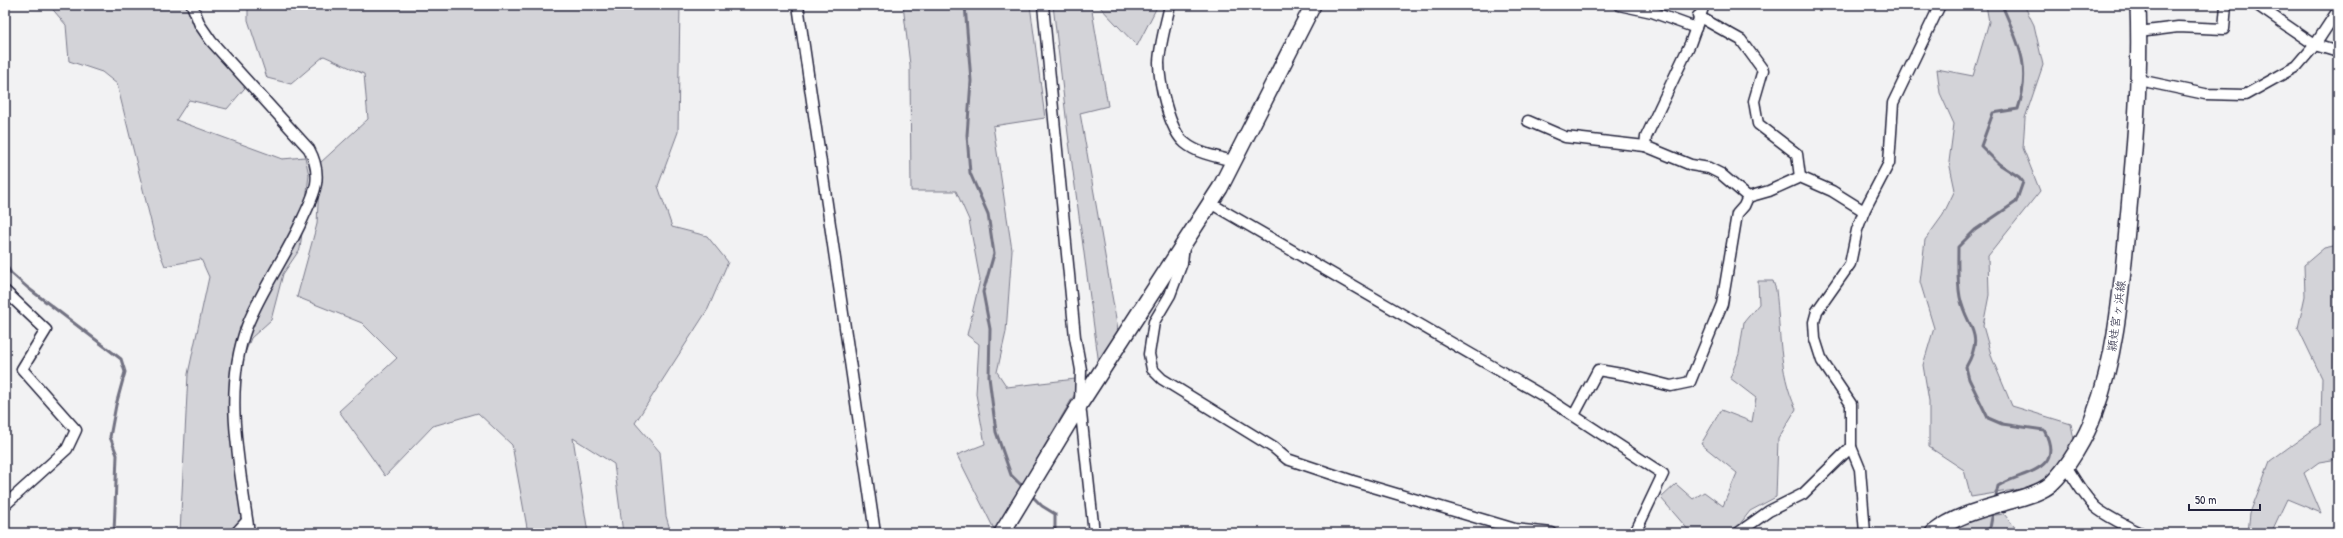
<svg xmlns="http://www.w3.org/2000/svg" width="2343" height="538" viewBox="0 0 2343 538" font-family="'Patrick Hand','Klee One',sans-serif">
	<rect width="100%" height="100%" fill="#f2f2f3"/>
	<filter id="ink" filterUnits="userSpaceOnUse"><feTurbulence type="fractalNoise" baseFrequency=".025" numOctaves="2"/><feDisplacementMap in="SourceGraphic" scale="8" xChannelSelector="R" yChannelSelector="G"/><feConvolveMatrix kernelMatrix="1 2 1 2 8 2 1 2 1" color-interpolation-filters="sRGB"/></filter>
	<g filter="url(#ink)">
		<g fill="#d3d3d8" stroke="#7a7a8a">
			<polygon points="49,5 198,5 213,51 249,83 227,109 189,100 176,120 282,159 305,157 309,175 300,249 283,274 271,320 251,338 234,381 245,519 242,533 180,533 188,374 209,277 201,259 165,266 157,246 117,84 102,72 69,61 66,25"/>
			<polygon points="248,5 680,5 678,132 658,186 672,227 707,236 728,262 708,309 635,423 660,452 666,516 671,533 623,533 614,464 573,438 588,533 528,533 512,445 478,413 433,426 385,476 339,411 397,358 362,323 297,297 317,224 320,163 368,119 364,74 324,56 291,84 267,78 248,20"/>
			<polygon points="903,5 1030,5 1045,118 993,126 1012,250 1006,332 997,372 1007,387 1084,378 995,531 957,455 985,444 976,394 979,344 967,335 980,280 969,220 956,191 911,191 910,65"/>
			<polygon points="1053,5 1091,5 1108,106 1080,113 1118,330 1100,372 1068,134"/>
			<polygon points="1098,5 1158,5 1137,46"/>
			<polygon points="1986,5 2024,5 2034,25 2043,65 2025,118 2023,148 2040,191 1988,256 1989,295 1983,326 1992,358 2012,406 2071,424 2076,450 2039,486 1971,497 1964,470 1929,447 1929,401 1923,365 1934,328 1920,282 1925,240 1943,215 1955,190 1949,162 1954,124 1940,93 1937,69 1973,76 1989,22"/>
			<polygon points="2338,245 2338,459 2319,462 2304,473 2321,513 2287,499 2271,533 2248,533 2250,513 2270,461 2321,424 2322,378 2298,328 2305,296 2304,265 2324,248"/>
			<path d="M1758,281h15l3,9c5,41 2,80 20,119l-18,30 -2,58 -26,14 -17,22h-42l-30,-35 15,-14 17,15 11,-7 19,14 14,-33 -36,-29 20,-34 31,12 4,-24 -26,-20 9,-24 5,-32 15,-18z"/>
			<polygon points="2004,514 2017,530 2015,533 1948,533 1971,518"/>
		</g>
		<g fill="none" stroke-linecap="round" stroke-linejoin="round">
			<g stroke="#727282" stroke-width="3">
				<polyline points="965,5 971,81 967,135 970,173 988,214 994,254 983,292 990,329 989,377 996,432 1011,475 1021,485"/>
				<polyline points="5,264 11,273 28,288 121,359 125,372 116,405 110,437 117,455 114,533"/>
				<polyline points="1033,497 1042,506 1055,514 1055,533"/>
				<path d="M1995,500l3,-14c24,-15 68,-14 46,-56l-42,-6 -14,-6 -19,-39 -3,-12c20,-35 0,-39 -6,-70 -3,-16 -2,-34 -2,-50l17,-17 41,-28 7,-20 -4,-5 -20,-13 -18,-18 12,-33 25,-4c14,-43 0,-66 -16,-104"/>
				<polyline points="1983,533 1990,528 1993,512"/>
			</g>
			<g stroke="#22223b" stroke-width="13">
				<g id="street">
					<path d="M192,5l8,20 11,16 98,108c6,11 9,23 7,35 -2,12 -8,23 -13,34 -16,37 -41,70 -56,108 -25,65 -7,140 2,207"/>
					<polyline points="798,5 875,533"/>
					<polyline points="1043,5 1075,337 1081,370 1080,404 1094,533"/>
					<path d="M1170,5c-4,19 -10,38 -11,57 0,21 10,68 26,81 13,11 33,14 49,18"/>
					<polyline points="1619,5 1652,12 1696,28"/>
					<polyline points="1704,5 1690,44 1646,137 1645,146 1691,165 1709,168 1721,174 1748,197 1769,191 1800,177 1832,191 1864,211"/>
					<polyline points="2257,5 2315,45 2338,10"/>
					<polyline points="1698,16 1741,40 1763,70 1754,101 1758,124 1797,154 1800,177"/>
					<polyline points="2139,32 2178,27 2224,29 2226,5"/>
					<polyline points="2139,80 2205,94 2245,95 2297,66 2315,45 2338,52"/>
					<polyline points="1528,121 1565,137 1645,146"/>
					<polyline points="1210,203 1545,397 1663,474 1635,533"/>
					<polyline points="1184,246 1182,263 1170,295 1154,322 1149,354 1152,369 1162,379 1274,448 1287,459 1353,481 1515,529 1552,533"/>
					<polyline points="5,291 46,330 22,369 76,430 67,449 5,505"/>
					<polyline points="1574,415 1598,370 1627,375 1671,386 1690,382 1722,304 1737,214 1744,206 1748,197"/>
					<path d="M2066,466c9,14 17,29 29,41 9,8 35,21 46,26"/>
					<polyline points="236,533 247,521"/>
					<polyline points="1738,533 1769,511 1803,494 1851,447"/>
					<polyline points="1865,533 1860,469 1851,447 1851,404 1822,361 1815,339 1814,322 1817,311 1850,264 1857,230 1864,211 1889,163 1893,103 1940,5"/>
				</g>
			</g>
			<g stroke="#22223b" stroke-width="18">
				<g id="secondary">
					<polyline points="1002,533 1080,404 1220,188 1313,5"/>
					<path d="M1933,533c23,-18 50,-24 77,-32 13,-4 31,-8 41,-17 16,-15 36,-48 43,-69 22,-58 27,-123 33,-185 7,-75 14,-149 11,-225"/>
				</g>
			</g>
			<use href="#street" stroke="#fff" stroke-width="10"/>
			<use href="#secondary" stroke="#fff" stroke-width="15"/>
		</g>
	</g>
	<g text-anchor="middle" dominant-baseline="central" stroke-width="3" stroke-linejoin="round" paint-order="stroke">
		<g font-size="12" fill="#22223b" stroke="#fff">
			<text transform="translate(2116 316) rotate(-82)">頴娃宮ヶ浜線</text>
		</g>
	</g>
	<rect width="2343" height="538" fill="none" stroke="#fff" stroke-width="20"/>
	<rect x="10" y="10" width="2323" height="518" fill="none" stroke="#22223b" stroke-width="1.5" filter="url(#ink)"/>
	<path d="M2189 504v6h71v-6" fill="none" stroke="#22223b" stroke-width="2"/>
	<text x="2195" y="504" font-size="12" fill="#22223b" stroke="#ffffff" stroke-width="3" paint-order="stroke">50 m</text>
</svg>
